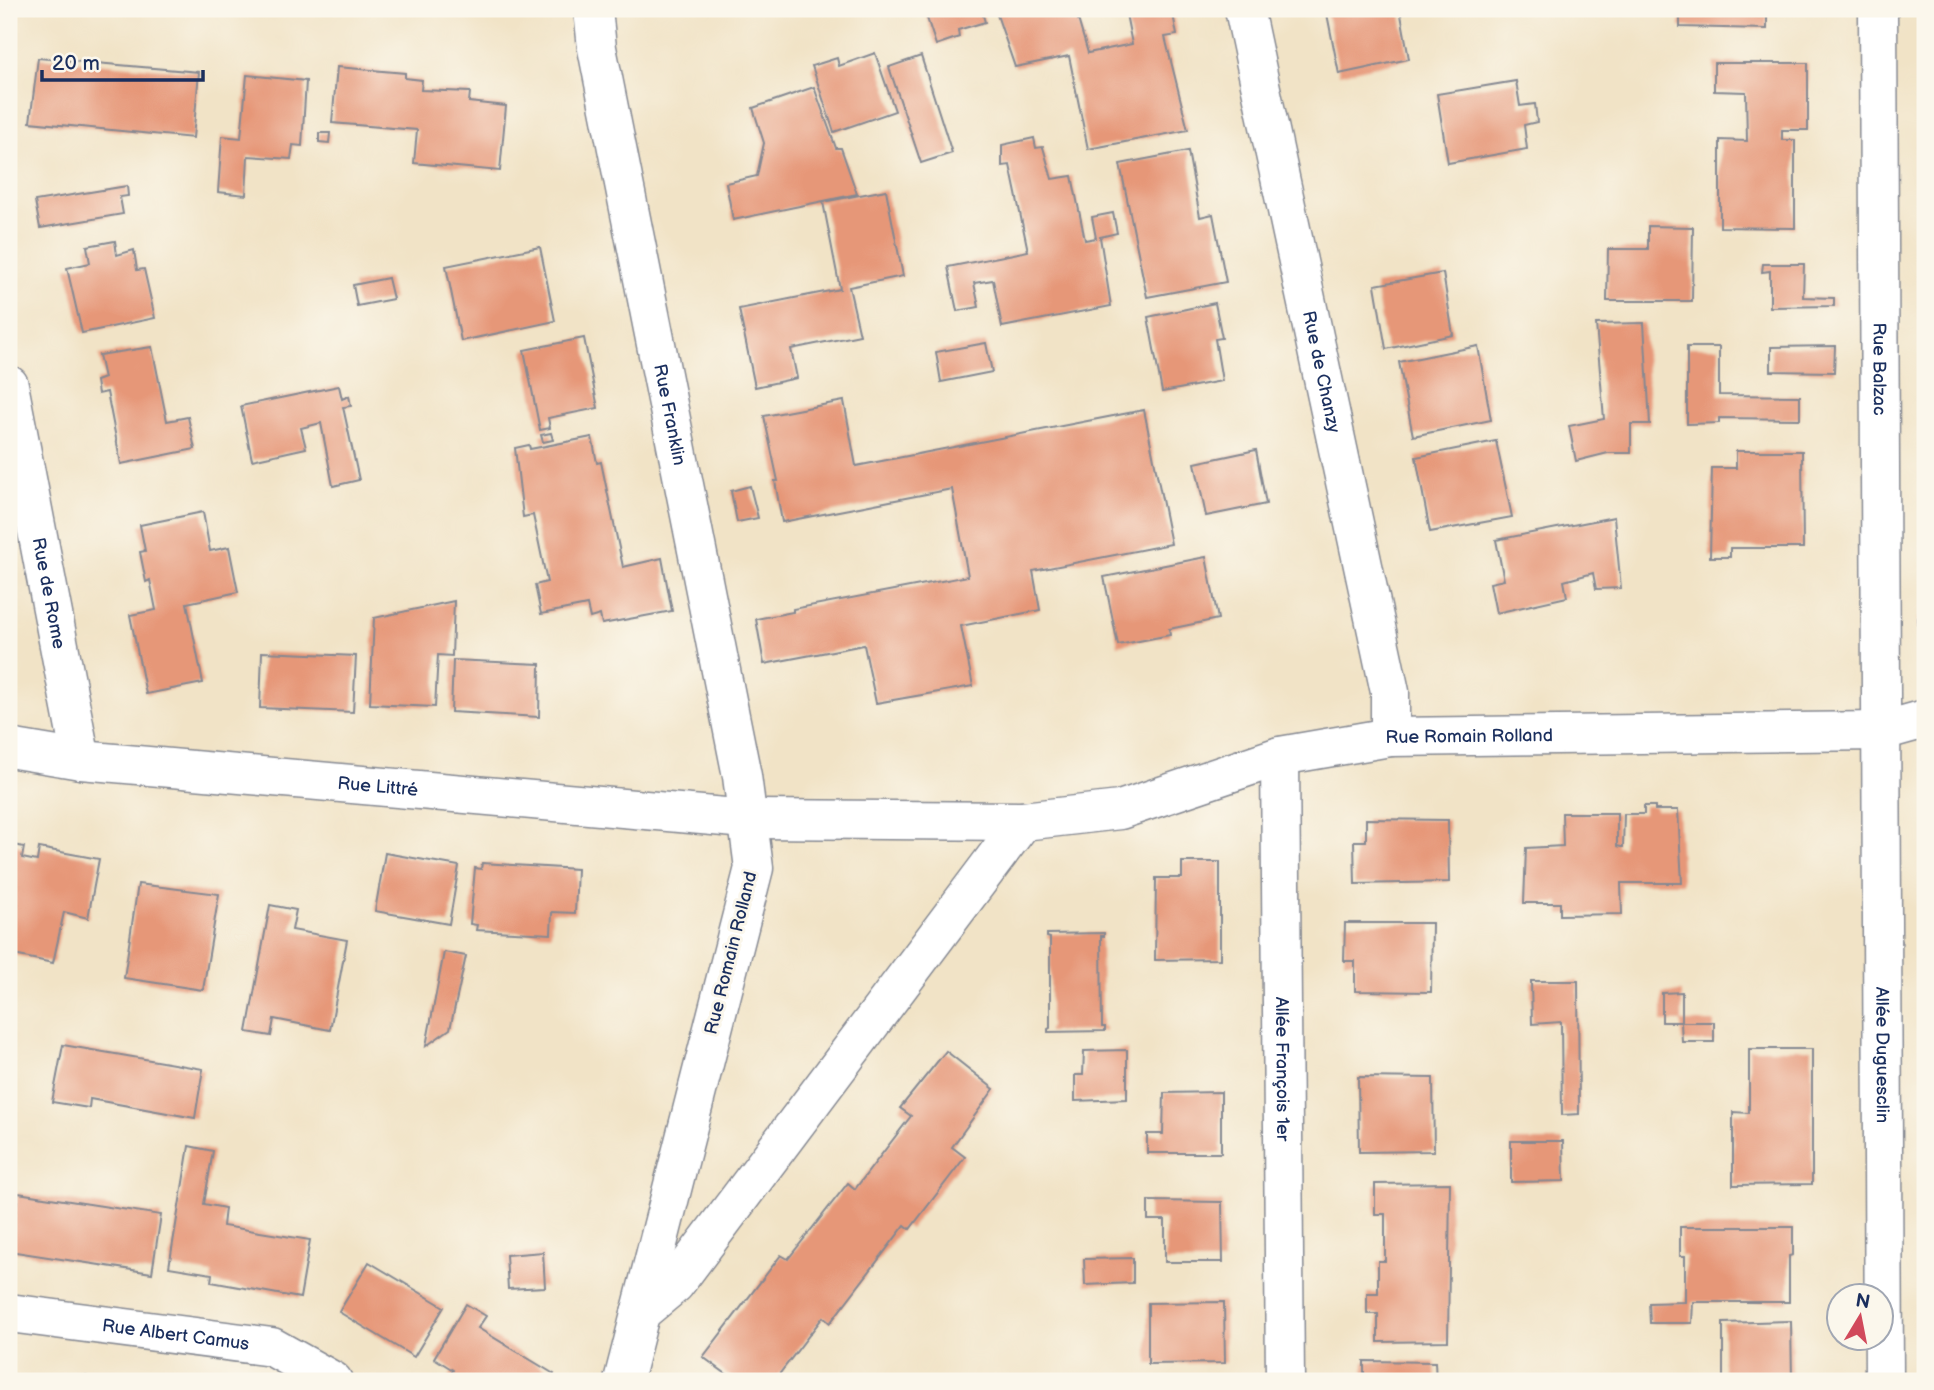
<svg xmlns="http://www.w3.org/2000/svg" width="1934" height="1390" viewBox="0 0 1934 1390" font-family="'Balsamiq Sans',sans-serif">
	<rect width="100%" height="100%" fill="#fbf7ec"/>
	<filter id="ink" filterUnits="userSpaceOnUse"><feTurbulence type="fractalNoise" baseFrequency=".0143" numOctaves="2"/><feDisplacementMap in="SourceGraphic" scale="14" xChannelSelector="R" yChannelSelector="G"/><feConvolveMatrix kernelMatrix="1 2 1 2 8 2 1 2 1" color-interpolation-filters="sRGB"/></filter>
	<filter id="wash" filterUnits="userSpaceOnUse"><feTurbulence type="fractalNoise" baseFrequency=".00686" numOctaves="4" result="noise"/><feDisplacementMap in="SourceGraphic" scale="28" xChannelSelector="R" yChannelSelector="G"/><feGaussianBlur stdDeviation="1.57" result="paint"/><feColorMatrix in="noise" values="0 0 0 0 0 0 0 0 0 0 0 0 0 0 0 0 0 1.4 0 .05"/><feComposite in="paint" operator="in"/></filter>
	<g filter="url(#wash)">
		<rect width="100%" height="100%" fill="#f1e3c6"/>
		<g id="blocks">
			<g fill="#e69778">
				<polygon points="924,9 981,9 985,22 958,30 959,37 936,45"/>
				<polygon points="995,9 1075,9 1088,53 1132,44 1125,9 1172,9 1177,35 1165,37 1188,130 1088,149 1069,56 1015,67"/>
				<polygon points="1326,9 1400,9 1409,59 1339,74"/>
				<polygon points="1680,9 1767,9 1767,29 1680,27"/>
				<polygon points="875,53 895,111 834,132 812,66 837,58 839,66"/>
				<polygon points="921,56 952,153 921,163 889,67"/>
				<polygon points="38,58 199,72 193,138 30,122"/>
				<polygon points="1714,63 1808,63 1808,130 1782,130 1782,140 1795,140 1795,228 1720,227 1720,140 1747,141 1746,92 1714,91"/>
				<polygon points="337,67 405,73 405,78 422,80 421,90 470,92 469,102 506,106 500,171 414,163 417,130 332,123"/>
				<polygon points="247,75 306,81 302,146 293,145 291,159 248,156 246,195 218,192 222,136 241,138"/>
				<polygon points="1516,81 1520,106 1535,104 1537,122 1524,125 1527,149 1448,163 1437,94"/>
				<polygon points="814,87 836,148 841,148 857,194 733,220 726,183 757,176 764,143 753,108"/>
				<polygon points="319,133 330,133 329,143 319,142"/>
				<polygon points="1034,138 1036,148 1043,147 1052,179 1072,176 1085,240 1096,238 1092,217 1113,213 1117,233 1100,237 1111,306 1002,327 993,280 974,283 979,307 957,311 948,267 1028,251 1010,165 1002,166 1002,145"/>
				<polygon points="1188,151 1200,217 1213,214 1226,282 1147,297 1120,164"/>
				<polygon points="127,186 128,196 120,197 123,214 40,228 35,201"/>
				<polygon points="886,190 903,276 849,287 860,335 791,349 797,378 755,387 739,309 840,289 823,202"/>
				<rect x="1923" y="225" width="2" height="26"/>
				<polygon points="1648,226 1693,227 1692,301 1607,301 1608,249 1648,249"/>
				<polygon points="115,241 117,255 134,250 137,270 144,269 155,318 82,333 67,268 90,263 87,246"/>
				<polygon points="540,247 555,321 461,341 446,266"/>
				<polygon points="1763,264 1804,264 1803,297 1834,298 1834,306 1770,307 1770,271 1762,272"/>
				<polygon points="1443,273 1453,335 1386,349 1375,285"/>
				<polygon points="388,278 393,299 357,306 353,285"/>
				<polygon points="1215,303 1222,338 1215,339 1222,381 1162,392 1148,317"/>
				<polygon points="1644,323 1650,424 1631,424 1631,453 1608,453 1576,461 1569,426 1604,419 1596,324"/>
				<polygon points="584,338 598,408 548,418 550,428 540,430 524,350"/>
				<polygon points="986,343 992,372 941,382 936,352"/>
				<polygon points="1478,346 1491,420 1413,436 1399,362"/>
				<polygon points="1835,346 1834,372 1771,371 1771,347"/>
				<polygon points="152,347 167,421 188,417 195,449 121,464 107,392 98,394 96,381 104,378 99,355"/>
				<polygon points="1687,347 1719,347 1719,395 1800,396 1800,419 1719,418 1719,423 1687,424"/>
				<polygon points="339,386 342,399 349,396 351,406 343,407 359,480 333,486 321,423 301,428 306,448 252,460 241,406"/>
				<polygon points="844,401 856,466 1144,410 1171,544 1033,571 1040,610 961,626 973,686 876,703 864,645 764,664 756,619 793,612 793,609 968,576 952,489 782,522 775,481 778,481 764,416"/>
				<polygon points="551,433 553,440 543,442 541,435"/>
				<polygon points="592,437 597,463 601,462 623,567 662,558 672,611 602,624 600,615 590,618 587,605 541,614 535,585 547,582 533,515 523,517 515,448 529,445 530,449"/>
				<polygon points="1496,441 1512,517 1430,532 1416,457"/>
				<polygon points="1256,450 1266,504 1206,516 1195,463"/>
				<polygon points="1736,451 1802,451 1803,548 1730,548 1730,557 1710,557 1712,468 1736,468"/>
				<polygon points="750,486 758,518 737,522 731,491"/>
				<polygon points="203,512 210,551 229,547 238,592 187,603 203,683 146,694 130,615 156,610 150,580 146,582 140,552 145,551 140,525"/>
				<polygon points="1614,517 1621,588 1596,589 1593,573 1564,581 1567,597 1496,613 1490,583 1504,580 1496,540"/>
				<polygon points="1206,557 1218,619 1169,629 1170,635 1118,645 1104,577"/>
				<polygon points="454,601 452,656 438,655 435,707 370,704 374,618"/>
				<rect x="1918" y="618" width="7" height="23"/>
				<polygon points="262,652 356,656 353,712 260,708"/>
				<polygon points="453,660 540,664 539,717 451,712"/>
				<polygon points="1644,806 1655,806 1655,810 1678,810 1682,883 1621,883 1622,914 1560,915 1560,903 1524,903 1526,848 1563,846 1562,813 1617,813 1617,846 1621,847 1623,847 1624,814 1644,814"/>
				<polygon points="1366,819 1448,820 1449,882 1355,884 1354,841 1366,841"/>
				<polygon points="9,844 24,847 22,858 37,861 39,848 99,859 88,918 64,912 53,963 9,954"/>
				<polygon points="385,853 459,866 449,924 375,911"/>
				<polygon points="1182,862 1220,862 1220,959 1155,960 1156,878 1182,878"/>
				<polygon points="482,863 577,869 575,913 552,912 551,934 476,930 477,925 470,924 475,868 481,869"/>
				<polygon points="138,884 219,894 203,990 124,978"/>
				<polygon points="270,905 296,910 292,930 347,940 330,1030 274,1019 271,1036 247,1032"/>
				<polygon points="1345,923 1432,923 1431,992 1355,991 1355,961 1344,961"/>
				<polygon points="1104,933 1104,936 1101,936 1102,1027 1105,1027 1105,1031 1048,1032 1048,1029 1050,1028 1050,938 1047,937 1047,934"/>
				<polygon points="444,952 466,956 450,1029 426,1046"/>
				<polygon points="1531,981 1578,981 1579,1114 1562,1115 1561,1022 1532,1024"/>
				<polygon points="1682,992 1682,1022 1662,1022 1662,993"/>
				<polygon points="1681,1022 1714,1022 1714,1042 1682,1042"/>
				<polygon points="63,1045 203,1069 195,1118 90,1099 89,1108 52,1102"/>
				<polygon points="1749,1049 1812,1049 1812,1184 1733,1185 1733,1112 1749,1113"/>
				<polygon points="1127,1050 1127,1099 1075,1101 1075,1075 1083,1075 1084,1051"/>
				<polygon points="946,1051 994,1089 952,1147 965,1157 910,1229 905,1225 830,1323 823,1317 774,1381 736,1381 703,1357 781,1255 788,1259 848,1183 855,1189 911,1116 900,1108"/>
				<polygon points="1358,1077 1433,1078 1434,1151 1359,1152"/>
				<polygon points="1221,1092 1221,1153 1147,1153 1147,1134 1163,1134 1164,1093"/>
				<polygon points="1511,1141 1563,1141 1564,1181 1511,1182"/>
				<polygon points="189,1146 213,1151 204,1204 225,1208 223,1226 310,1240 300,1298 211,1282 212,1274 169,1267"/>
				<polygon points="1450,1183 1448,1341 1378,1342 1378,1314 1367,1314 1367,1293 1378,1293 1378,1261 1385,1261 1385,1214 1375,1214 1375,1184"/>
				<polygon points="18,1193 161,1215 152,1273 9,1251"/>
				<polygon points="1148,1201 1222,1202 1223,1262 1165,1262 1165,1220 1148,1220"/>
				<polygon points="1680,1227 1793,1227 1793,1255 1789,1256 1789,1302 1693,1302 1692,1323 1650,1323 1649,1303 1685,1302 1685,1256 1680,1256"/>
				<polygon points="543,1252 545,1287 508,1289 506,1255"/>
				<polygon points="1133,1258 1133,1283 1085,1285 1084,1259"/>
				<polygon points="369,1262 444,1307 414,1357 339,1312"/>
				<polygon points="1224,1302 1225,1363 1148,1364 1148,1303"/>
				<polygon points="466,1304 486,1316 478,1328 554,1374 550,1381 454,1381 449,1378 453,1370 434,1358"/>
				<polygon points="1791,1321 1792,1381 1723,1381 1723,1323"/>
				<polygon points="1364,1361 1435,1362 1436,1381 1364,1381"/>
				<polygon points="83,1376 104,1380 104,1381 83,1381"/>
			</g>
		</g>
	</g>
	<g filter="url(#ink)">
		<use href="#blocks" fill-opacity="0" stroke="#868992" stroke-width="2"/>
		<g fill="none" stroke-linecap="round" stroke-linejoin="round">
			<g stroke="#868992" stroke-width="41">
				<g id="street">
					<path id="s1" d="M593,9l4,39 145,728 12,92 -131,513"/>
					<path id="s2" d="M1244,9l146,683v45"/>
					<path id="s3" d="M1878,9l6,1372"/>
					<path id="s4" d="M9,385l72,375"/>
					<path id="s5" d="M9,748l72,12 666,59 276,2 97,-11 160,-54 110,-19 492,-6 43,-12"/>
					<path id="s6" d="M1280,756l5,625"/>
					<path id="s7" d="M9,1313l263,34 61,34"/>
					<polyline points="640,1313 675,1284 1023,821"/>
				</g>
			</g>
			<use href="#street" stroke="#fff" stroke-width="38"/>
		</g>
	</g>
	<g text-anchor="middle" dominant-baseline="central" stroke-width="6" stroke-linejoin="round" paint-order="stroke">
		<g font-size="18" fill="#1b2f5e" stroke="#fbf7ec">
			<text stroke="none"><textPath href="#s3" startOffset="360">Rue Balzac</textPath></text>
			<text stroke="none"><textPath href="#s2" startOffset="371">Rue de Chanzy</textPath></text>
			<text stroke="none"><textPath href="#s1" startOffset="413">Rue Franklin</textPath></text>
			<text stroke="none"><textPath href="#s4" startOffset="212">Rue de Rome</textPath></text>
			<text stroke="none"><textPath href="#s5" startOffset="1475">Rue Romain Rolland</textPath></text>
			<text stroke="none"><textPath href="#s5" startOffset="371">Rue Littré</textPath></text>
			<text transform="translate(731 953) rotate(-76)">Rue Romain Rolland</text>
			<text stroke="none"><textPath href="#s3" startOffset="1046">Allée Duguesclin</textPath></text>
			<text stroke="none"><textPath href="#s6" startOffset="313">Allée François 1er</textPath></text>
			<text stroke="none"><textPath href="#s7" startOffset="168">Rue Albert Camus</textPath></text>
		</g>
	</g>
	<rect width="1934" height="1390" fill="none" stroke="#fbf7ec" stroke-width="35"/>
	<g transform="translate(1860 1317) rotate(10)"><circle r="33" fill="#fbf7ec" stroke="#a1a7b3" stroke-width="2"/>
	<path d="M0-5L12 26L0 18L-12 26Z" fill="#d1495b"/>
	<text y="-10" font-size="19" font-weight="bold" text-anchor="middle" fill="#1b2f5e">N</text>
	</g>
	<path d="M42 70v10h161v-10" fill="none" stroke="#1b2f5e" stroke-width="3.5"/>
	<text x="52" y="70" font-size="21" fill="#1b2f5e" stroke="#fbf7ec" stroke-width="5" paint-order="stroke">20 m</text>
</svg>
